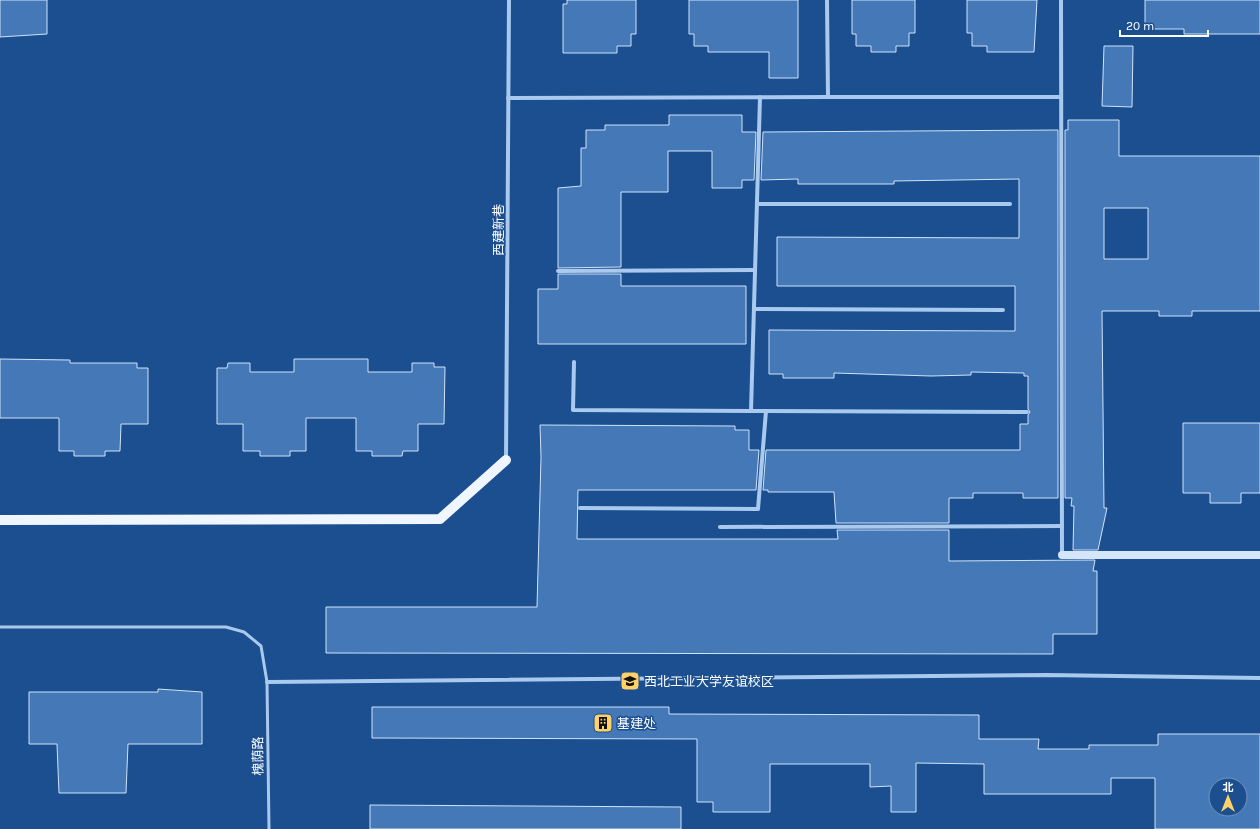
<svg xmlns="http://www.w3.org/2000/svg" width="1260" height="829" viewBox="0 0 1260 829" font-family="Karla,'Noto Sans SC',sans-serif">
	<rect width="100%" height="100%" fill="#1b4f8f"/>
	<g fill="#4478b7" stroke="#cfe3fa" fill-rule="evenodd">
		<polygon points="0,0 47,0 47,34 0,37"/>
		<polygon points="567,0 636,0 636,34 631,34 631,46 617,46 617,53 563,53 563,4 567,4"/>
		<polygon points="689,0 798,0 798,78 769,78 769,52 708,52 708,46 694,46 694,34 689,34"/>
		<polygon points="852,0 915,0 915,33 909,33 909,46 896,46 896,52 871,52 871,46 856,46 856,34 852,34"/>
		<polygon points="967,0 1037,0 1034,52 987,52 987,46 972,46 972,33 967,33"/>
		<polygon points="1145,0 1260,0 1260,34 1184,34 1184,29 1145,29"/>
		<polygon points="1104,46 1133,46 1132,107 1102,106"/>
		<polygon points="669,115 742,115 742,132 756,132 754,180 742,180 742,188 712,188 712,151 668,151 668,192 621,192 621,267 558,268 558,188 581,186 581,148 586,148 586,130 605,130 605,125 669,125"/>
		<path d="M1068,120h51v36h141v155h-68v5h-33v-5h-57l2,197h3l-9,42h-25l1,-44h-3l1,-8h-7v-368h3zM1104,208h44v51h-44z"/>
		<polygon points="1058,130 1058,498 1023,498 1023,493 973,493 973,498 949,498 949,523 836,523 834,492 768,492 768,490 763,490 766,450 1020,450 1020,424 1028,424 1028,415 1030,412 1028,409 1028,376 1024,376 1024,373 971,372 971,375 931,376 834,373 834,378 783,378 783,374 769,374 769,330 1015,331 1015,286 777,286 777,237 1019,238 1019,179 894,181 894,184 798,184 798,179 761,180 763,132"/>
		<polygon points="558,274 621,274 621,286 746,286 746,344 538,344 538,289 558,289"/>
		<polygon points="0,359 70,360 70,363 137,363 137,368 148,368 148,424 121,424 120,451 105,451 105,456 74,456 74,451 59,451 59,418 0,418"/>
		<polygon points="294,359 368,359 368,372 412,372 412,363 434,363 434,367 445,367 444,424 418,424 418,451 403,451 402,456 372,456 372,451 356,451 356,418 306,418 306,451 290,451 290,456 260,456 260,451 243,451 243,424 217,424 217,368 227,368 228,363 250,363 250,372 294,372"/>
		<polygon points="1183,423 1260,423 1260,493 1241,493 1241,503 1210,503 1210,493 1183,493"/>
		<polygon points="540,425 735,426 735,430 749,430 749,450 759,450 756,490 578,490 577,539 838,539 837,530 949,530 949,561 1095,560 1093,571 1097,571 1097,634 1053,634 1053,654 326,653 326,607 537,607 541,457"/>
		<polygon points="158,689 202,692 202,744 128,744 126,793 59,793 57,744 29,744 29,692 158,692"/>
		<path d="M372,707h297v7l310,1v24h60l-1,10h51v-4h69v-11h102v95h-105v-51h-44v16h-127v-30l-68,-1v49h-25v-26l-21,1v-23h-100v48h-57v-10h-16v-63l-325,-1zM1216,785h24v24h-24z"/>
		<polygon points="370,805 681,807 681,829 370,829"/>
	</g>
	<g fill="none" stroke-linecap="round" stroke-linejoin="round">
		<polyline stroke="#a9c9ee" stroke-width="3" points="0,627 226,627 244,632 261,646 267,682 269,829"/>
		<g stroke="#a9c9ee" stroke-width="4">
			<polyline points="827,0 828,97 1061,97"/>
			<polyline points="1061,0 1062,555"/>
			<polyline points="760,97 751,411 1027,412"/>
			<polyline points="508,98 828,97"/>
			<polyline points="757,204 1010,204"/>
			<polyline points="558,271 755,270"/>
			<polyline points="754,309 1003,310"/>
			<polyline points="574,362 573,410 751,411"/>
			<polyline points="506,460 509,0"/>
			<polyline points="580,508 758,509 766,411"/>
			<polyline points="720,527 1062,526"/>
			<polyline points="267,682 1047,675 1260,678"/>
		</g>
		<polyline stroke="#d6e6fa" stroke-width="8" points="1062,555 1260,555"/>
		<polyline stroke="#f0f6ff" stroke-width="10" points="0,520 440,519 506,460"/>
	</g>
	<defs>
		<g id="university-square" transform="scale(1)"><rect x="-9" y="-9" width="18" height="18" rx="4" fill="#ffd166" stroke="#1b4f8f"/><path d="M0-5L7-2L0 1L-7-2ZM-4 1L0 2.5L4 1V4Q0 6-4 4Z" fill="#111"/></g>
		<g id="building-square" transform="scale(1)"><rect x="-9" y="-9" width="18" height="18" rx="4" fill="#ffd166" stroke="#1b4f8f"/><path d="M-4-6H4V6H1V3H-1V6H-4ZM-2.5-4.3h1.7v1.8h-1.7ZM.8-4.3h1.7v1.8H.8ZM-2.5-1h1.7V.8h-1.7ZM.8-1h1.7V.8H.8Z" fill="#111"/></g>
	</defs>
	<g fill-rule="evenodd">
		<use href="#university-square" x="630" y="681"/>
		<use href="#building-square" x="603" y="723"/>
	</g>
	<g text-anchor="middle" dominant-baseline="central" stroke-width="3" stroke-linejoin="round" paint-order="stroke">
		<g font-size="13" fill="#fff" stroke="#1b4f8f">
			<text transform="translate(498 230) rotate(-90)">西建新巷</text>
			<text transform="translate(258 756) rotate(-91)">槐荫路</text>
		</g>
		<g font-size="13" fill="#fff" stroke="#1b4f8f" text-anchor="start">
			<text x="644" y="681">西北工业大学友谊校区</text>
			<text x="617" y="723">基建处</text>
		</g>
	</g>
	<g transform="translate(1228 797)"><circle r="19" fill="#1b4f8f" stroke="#7695bc"/>
	<path d="M0-3L7 15L0 10L-7 15Z" fill="#ffd166"/>
	<text y="-6" font-size="11" font-weight="bold" text-anchor="middle" fill="#ffffff">北</text>
	</g>
	<path d="M1120 30v6h88v-6" fill="none" stroke="#ffffff" stroke-width="2"/>
	<text x="1126" y="30" font-size="12" fill="#ffffff" stroke="#1b4f8f" stroke-width="3" paint-order="stroke">20 m</text>
</svg>
